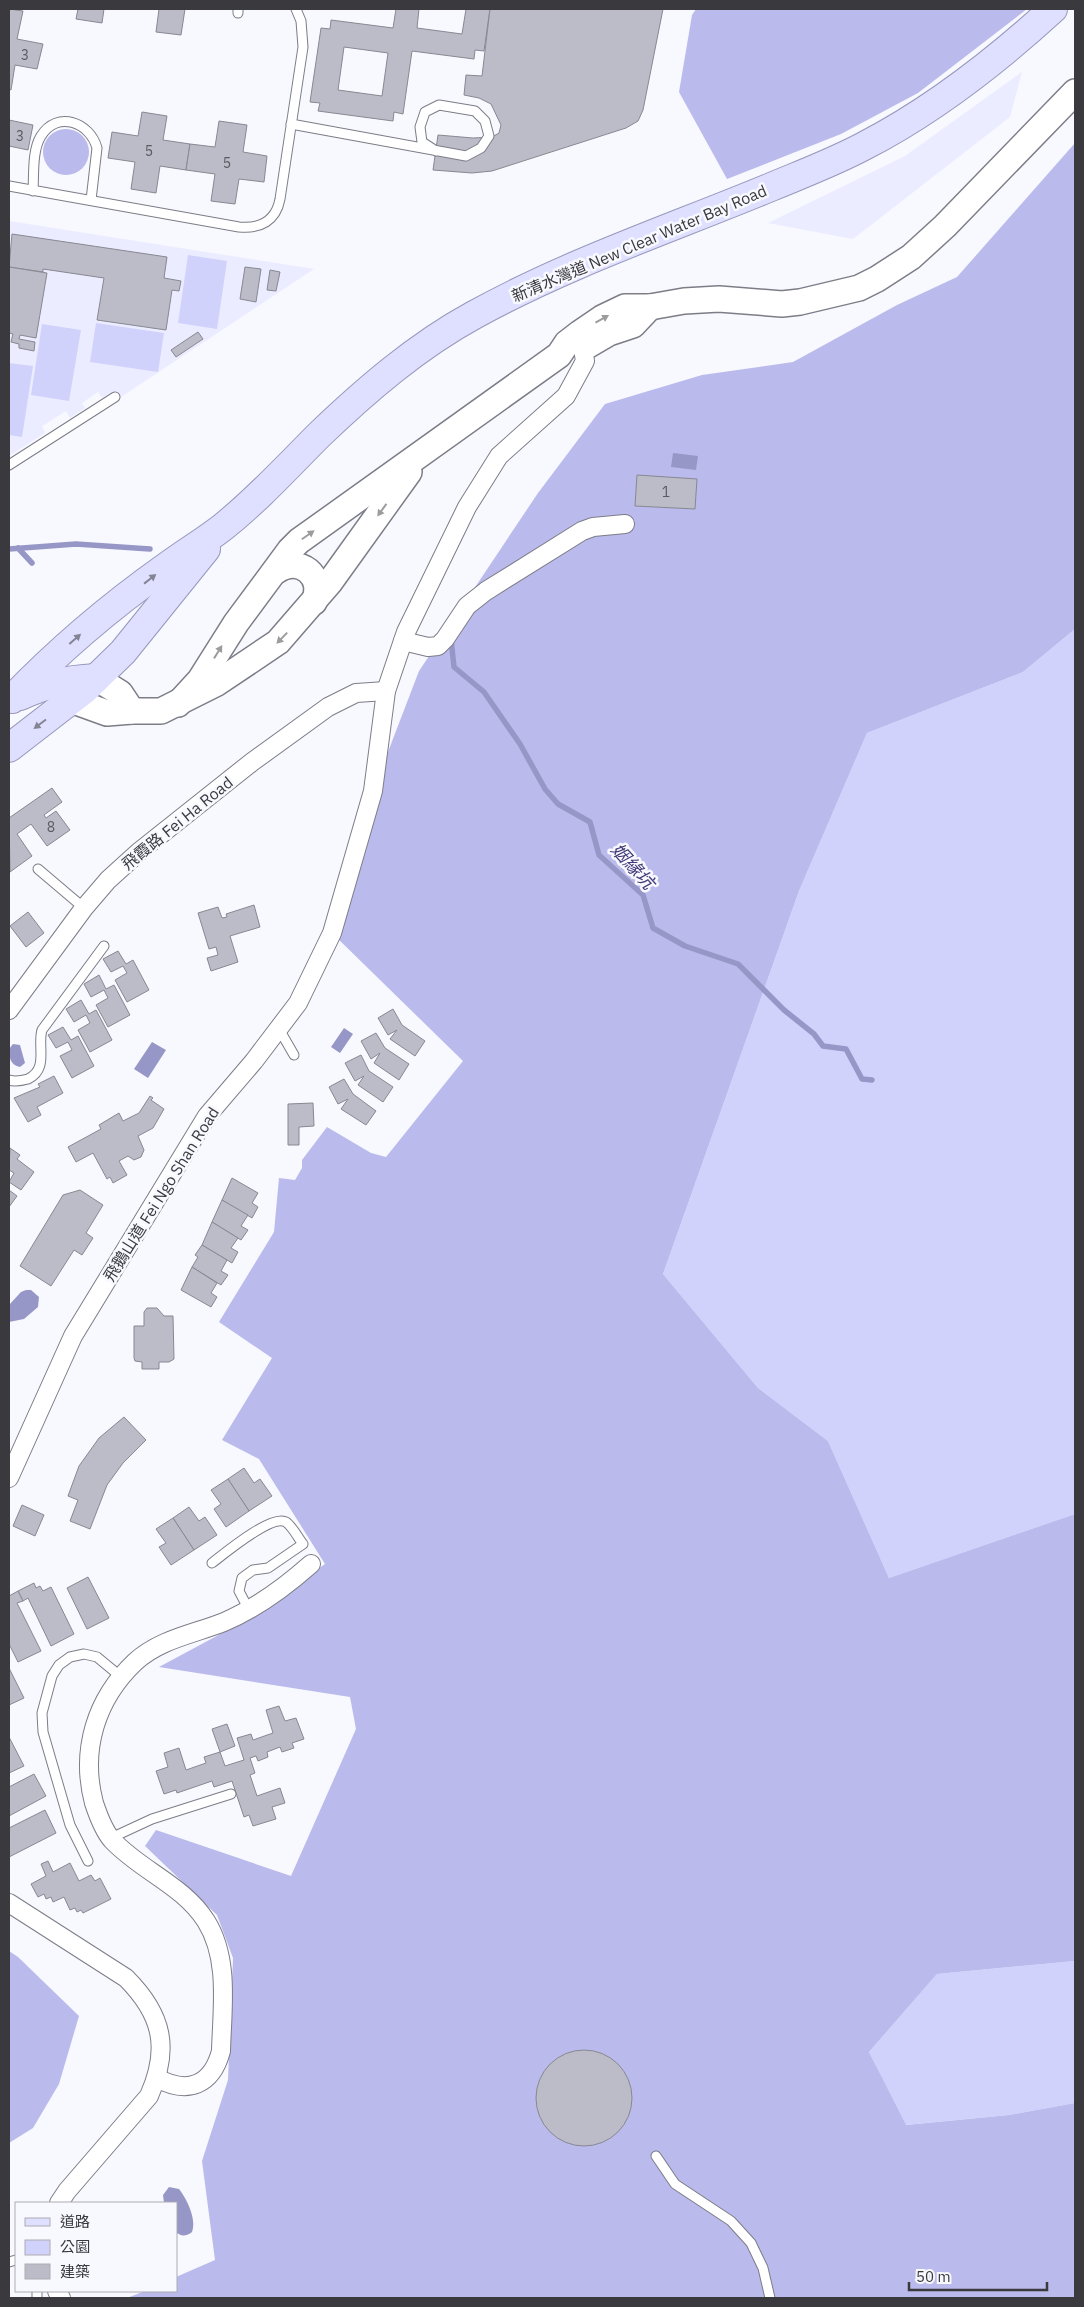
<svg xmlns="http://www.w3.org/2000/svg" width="1084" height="2307" viewBox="0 0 1084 2307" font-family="'IBM Plex Sans','Noto Sans TC',sans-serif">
	<rect width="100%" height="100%" fill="#f8f8ff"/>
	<g fill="#ebecff">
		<polygon points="1022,72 1010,117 853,239 768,223 905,156"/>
		<polygon points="9,221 314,269 118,399 111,392 102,398 98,392 82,403 85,408 70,418 66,411 42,426 45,433 9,456"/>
	</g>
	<g fill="#d1d2fc">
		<polygon points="188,255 227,261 217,329 178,323"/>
		<polygon points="96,323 164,333 158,372 90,362"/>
		<polygon points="42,324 81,330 69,401 31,395"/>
		<polygon points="9,363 33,366 22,437 9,435"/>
		<polygon points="1075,629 1075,1514 889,1578 828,1441 758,1388 663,1274 799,891 867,733 1023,672"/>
		<polygon points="1075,1961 1075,2103 1009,2115 905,2125 869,2052 937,1974"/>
	</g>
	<g fill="#babaed">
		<polygon points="696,9 1027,9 918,93 841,134 727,179 679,92 692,15"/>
		<circle cx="66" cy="152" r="23"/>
		<polygon points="1075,143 1075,629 1023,672 867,733 799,891 663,1274 758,1388 828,1441 889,1578 1075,1514 1075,1961 937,1974 869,2052 906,2125 1009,2115 1075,2103 1075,2298 127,2298 145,2291 176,2291 176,2277 215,2260 202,2161 228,2080 233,1958 217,1915 145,1846 156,1830 291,1876 356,1729 350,1697 159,1667 239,1624 325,1564 259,1459 222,1440 272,1358 219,1322 274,1232 279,1178 295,1180 302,1168 302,1160 327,1127 371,1153 386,1157 463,1061 332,933 373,791 419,671 538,493 605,404 702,375 793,362 897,305 957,277"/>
		<polygon points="9,1951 18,1957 79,2016 59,2084 33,2128 9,2143"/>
	</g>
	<g fill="#9797c7">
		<polygon points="673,453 698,456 696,470 671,467"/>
		<polygon points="344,1028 353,1034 340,1053 331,1047"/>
		<polygon points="152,1042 166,1050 148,1078 134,1069"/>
		<path d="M13,1044l7,1 5,18 -5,4c-10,-2 -11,-10 -11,-18z"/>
		<polygon points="26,1290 31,1290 39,1297 38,1307 24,1319 9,1322 9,1305 21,1292"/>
		<path d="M169,2187l10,2c8,10 18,31 13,43 -5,4 -11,5 -16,0v-29h-12l-1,-8z"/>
	</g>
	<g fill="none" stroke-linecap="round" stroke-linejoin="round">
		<g stroke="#9797c7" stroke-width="5.5">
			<polyline points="18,548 32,563"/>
			<polyline points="9,549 76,544 150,549"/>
			<polyline points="451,639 454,667 484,692 520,744 545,789 558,804 590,822 599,855 643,895 653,928 685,946 738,964 784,1010 814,1034 823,1046 846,1049 862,1079 872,1080"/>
		</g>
	</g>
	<g fill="#bcbcc8" stroke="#878892" fill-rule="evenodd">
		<polygon points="9,9 23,11 17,39 43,44 37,69 15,65 11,90 9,89"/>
		<polygon points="78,9 104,9 102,23 76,19"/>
		<polygon points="159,9 185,9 181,35 156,32"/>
		<path d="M396,9h23l-2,19 45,6 4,-25h24l-6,42 -9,-1 -1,9 -62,-8 -9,63 -9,-2 -1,9 -75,-10 2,-8 -10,-1 11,-74 9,1 1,-9 62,8zM344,47l44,6 -6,43 -44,-6z"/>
		<polygon points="490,9 663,9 643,110 638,121 626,128 492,171 472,173 433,170 438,135 473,138 492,137 499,133 501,125 491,104 479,98 464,95 466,75 482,76"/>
		<polygon points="142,112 167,116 163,140 190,144 186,170 160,166 156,193 131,189 135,162 108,158 112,132 138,136"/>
		<polygon points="9,120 33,125 28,150 9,146"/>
		<polygon points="219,121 247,125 243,152 267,156 264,182 239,179 235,204 211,201 215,174 186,170 190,144 215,147"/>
		<polygon points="12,234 167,257 164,278 181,281 179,291 172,290 166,330 97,320 104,278 43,269 43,272 9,267"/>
		<polygon points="9,267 47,273 36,338 20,335 19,339 35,342 34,351 19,348 19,344 11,342 13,334 9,333"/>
		<polygon points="245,267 261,269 256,302 240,299"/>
		<polygon points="270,270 280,272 276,291 267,290"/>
		<polygon points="198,332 203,339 176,357 171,350"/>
		<polygon points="637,475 697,479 695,509 635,506"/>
		<polygon points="52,788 62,802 44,815 46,818 56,811 70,830 47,846 31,824 17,834 32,856 10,872 9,818"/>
		<polygon points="254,905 260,927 230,936 238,962 211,971 207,958 218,955 216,947 209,949 198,913 218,907 222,918 227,917 226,914"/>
		<polygon points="28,912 44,933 26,947 10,926"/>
		<polygon points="118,951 126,964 133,960 149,990 127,1002 115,980 127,973 123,966 111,972 103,959"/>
		<polygon points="99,975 106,989 114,985 130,1015 108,1027 96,1005 108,998 104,990 91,997 84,984"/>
		<polygon points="81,1000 89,1014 96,1010 112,1040 90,1052 78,1030 90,1023 86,1015 74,1022 66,1009"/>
		<polygon points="393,1009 402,1025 425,1041 415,1056 390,1039 397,1030 388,1035 378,1018"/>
		<polygon points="63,1027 71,1040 78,1036 94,1066 72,1078 60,1056 72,1050 68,1042 56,1048 48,1035"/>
		<polygon points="376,1033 385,1048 409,1064 399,1080 374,1063 380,1053 371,1059 361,1041"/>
		<polygon points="361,1055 369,1071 393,1087 383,1102 358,1085 364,1076 355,1081 345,1063"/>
		<polygon points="54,1076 63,1093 37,1107 41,1115 28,1122 14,1098 40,1087 38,1084"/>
		<polygon points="344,1079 353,1094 376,1111 366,1125 341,1109 348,1099 338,1104 329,1087"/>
		<polygon points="150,1096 153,1098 151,1100 164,1109 153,1128 138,1136 144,1150 141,1157 134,1160 128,1156 119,1161 127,1175 113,1183 110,1177 107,1179 93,1153 76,1162 68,1147 101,1129 99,1125 119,1113 123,1121 139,1113"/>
		<polygon points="313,1103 314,1126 299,1127 299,1145 288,1145 288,1104"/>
		<polygon points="10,1148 20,1155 17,1159 34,1172 21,1190 9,1182 14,1173 9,1170"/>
		<polygon points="232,1178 258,1193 252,1203 258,1207 252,1218 222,1200"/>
		<polygon points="9,1190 17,1196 9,1207"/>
		<polygon points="80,1190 103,1205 86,1233 93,1238 82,1255 74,1250 51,1286 20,1266 63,1195"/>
		<polygon points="222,1200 248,1215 241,1226 248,1230 241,1240 212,1222"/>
		<polygon points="212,1222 238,1238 231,1248 238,1252 232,1263 202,1245"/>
		<polygon points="202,1245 227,1260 221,1271 228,1275 221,1285 192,1267 198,1257 195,1255"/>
		<polygon points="192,1267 217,1283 211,1293 217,1297 211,1307 181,1290"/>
		<polygon points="147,1308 157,1308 164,1316 173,1316 174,1359 169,1362 159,1362 159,1369 142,1369 142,1362 135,1361 134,1358 134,1326 144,1326 144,1312"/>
		<polygon points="124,1417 146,1440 123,1463 107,1485 90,1529 70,1521 78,1500 68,1496 79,1466 99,1438"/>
		<polygon points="244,1468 254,1483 260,1479 272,1496 249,1511 228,1479"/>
		<polygon points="228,1479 249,1511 226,1527 214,1509 221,1504 211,1490"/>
		<polygon points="22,1505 44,1515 35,1536 13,1526"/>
		<polygon points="189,1507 199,1521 205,1517 217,1535 194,1550 173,1518"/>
		<polygon points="173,1518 194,1550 171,1565 159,1547 166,1543 156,1529"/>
		<polygon points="88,1577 109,1618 87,1629 67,1588"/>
		<polygon points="34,1583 36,1588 40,1586 43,1591 51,1587 74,1634 51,1646 28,1598 23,1601 18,1591"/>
		<polygon points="18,1591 23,1601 17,1603 41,1651 18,1662 9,1644 9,1596"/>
		<polygon points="9,1668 24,1698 9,1705"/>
		<polygon points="279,1706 285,1721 296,1718 304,1739 292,1743 294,1748 282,1752 280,1747 267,1752 268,1757 258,1761 256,1756 250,1758 255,1773 250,1775 257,1796 280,1788 285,1803 272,1807 276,1819 253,1826 249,1815 244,1817 232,1781 214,1787 212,1781 177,1793 176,1790 164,1794 156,1771 168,1767 164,1753 179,1748 186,1770 206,1763 204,1757 220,1752 225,1766 244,1760 237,1738 251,1734 253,1740 273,1733 266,1710"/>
		<polygon points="227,1724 235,1746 220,1752 212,1729"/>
		<polygon points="9,1737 24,1766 9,1773"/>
		<polygon points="34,1774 46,1796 9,1816 9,1787"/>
		<polygon points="45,1810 56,1833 9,1857 9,1828"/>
		<polygon points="48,1861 53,1872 70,1863 79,1881 91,1875 95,1881 100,1878 111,1899 83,1913 81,1910 77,1912 75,1908 70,1910 64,1897 53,1902 51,1897 46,1899 44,1894 38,1897 31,1884 46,1876 41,1864"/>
		<circle cx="584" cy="2098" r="48"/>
	</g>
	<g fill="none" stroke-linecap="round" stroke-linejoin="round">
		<g stroke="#7c7d87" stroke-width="11">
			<g id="service">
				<polyline points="238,13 238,9"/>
				<polyline points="291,124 466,156 481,148 489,136 485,121 475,111 439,105 425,112 420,127 422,142 436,151"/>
				<path d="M9,186l230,41c21,2 37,-6 41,-28l23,-152 -2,-26 -5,-12"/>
				<path d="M33,191c1,-16 -1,-41 8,-55 16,-26 49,-14 56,12l-6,52"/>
				<polyline points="9,465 115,397"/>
				<polyline points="38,869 84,908"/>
				<polyline points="279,1029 294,1055"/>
				<path d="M9,1080c6,2 12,1 19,-1 21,-10 9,-33 14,-49l62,-84"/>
				<path d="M212,1563c13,-10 60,-49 74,-41 7,5 12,16 17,22l-35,24 -15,2 -11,8 -3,13 10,19"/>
				<polyline points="111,1838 152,1819 231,1794"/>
				<polyline points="88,1861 70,1825 43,1732 42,1713 52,1676 59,1665 70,1657 84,1654 97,1657 120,1676"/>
				<polyline points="656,2156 675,2184 731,2221 751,2243 763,2268 770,2298"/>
				<polyline points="9,2262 16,2260"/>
				<polyline points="37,2291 37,2298"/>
			</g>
		</g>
		<g stroke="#7c7d87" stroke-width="20">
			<g id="minor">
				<polyline points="403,641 428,647 438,646 445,639 467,606 486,591 582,531 593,527 625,524"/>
				<polyline points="9,1010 84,908 108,880 140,851 252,762 328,707 356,693 386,691"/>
				<polyline points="9,1478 73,1336 207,1116 254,1061 298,1003 332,933 373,791 386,691 406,632 467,507 499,456 566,396 585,361 581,336"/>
				<path d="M9,1903l117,75c37,37 44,71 23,118l-82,95 -8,12"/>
				<path d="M157,2078c31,17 55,7 64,-27 1,-42 9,-92 -15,-130 -23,-36 -65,-50 -94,-81 -8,-9 -14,-25 -18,-37 -14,-53 2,-104 41,-141 25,-23 59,-28 89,-40 33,-14 61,-35 87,-58"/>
				<polyline points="57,2291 61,2298"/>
			</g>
		</g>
		<g stroke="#7c7d87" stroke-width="28">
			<g id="secondary">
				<polyline points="585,347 609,333 633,325 650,307"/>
				<path d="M276,571c24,-16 49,5 38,31"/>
				<polyline points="96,678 120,693 132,711"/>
				<polyline points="71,700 107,713 132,711 161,711 217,683 278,642 330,582 409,472"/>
				<polyline points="178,704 200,680 236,623 290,550 299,541 559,355 567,343 580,333 602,318 625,307 650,307 684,301 719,299 782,304 800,302 859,288 877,279 911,257 945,226 1075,92"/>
			</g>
		</g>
		<g stroke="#9797bb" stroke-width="30">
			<g id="primary">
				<path d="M20,696c29,-13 45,-16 76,-18"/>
				<path d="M12,699c47,-49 99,-93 154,-132 19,-14 39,-26 57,-40 35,-28 65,-61 96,-92 47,-45 98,-89 155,-120 94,-52 198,-87 297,-128 31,-13 63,-25 93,-41 70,-36 131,-84 189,-137"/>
				<polyline points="9,748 84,690 123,652 206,549"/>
			</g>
		</g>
		<use href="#service" stroke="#fff" stroke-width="9"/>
		<use href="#minor" stroke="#fff" stroke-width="18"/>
		<use href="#secondary" stroke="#fff" stroke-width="25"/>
		<use href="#primary" stroke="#dfdfff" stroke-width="28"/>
	</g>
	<defs><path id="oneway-solid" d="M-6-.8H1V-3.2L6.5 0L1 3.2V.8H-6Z" transform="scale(1.25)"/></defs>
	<g fill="#9c9c9e">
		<use href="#oneway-solid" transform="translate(602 319) rotate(-29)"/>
		<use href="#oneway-solid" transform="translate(382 510) rotate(126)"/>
		<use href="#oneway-solid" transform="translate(308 535) rotate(-35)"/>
		<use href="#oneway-solid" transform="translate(282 638) rotate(134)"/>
		<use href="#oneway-solid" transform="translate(218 652) rotate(-58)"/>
	</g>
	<g fill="#848495">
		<use href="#oneway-solid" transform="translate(150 579) rotate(-38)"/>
		<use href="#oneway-solid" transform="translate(75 639) rotate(-41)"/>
		<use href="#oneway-solid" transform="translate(40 724) rotate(143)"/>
	</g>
	<g text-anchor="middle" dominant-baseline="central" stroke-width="5" stroke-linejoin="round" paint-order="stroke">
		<g font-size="14" fill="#5a5a60">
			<text x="25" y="55">3</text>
			<text x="20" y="136">3</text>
			<text x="149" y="151">5</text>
			<text x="227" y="163">5</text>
			<text x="666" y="492">1</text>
			<text x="51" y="827">8</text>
		</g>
		<g font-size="16" fill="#3a3a3e" stroke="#f8f8ff">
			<text transform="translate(639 243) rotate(-23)">新清水灣道 New Clear Water Bay Road</text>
			<text transform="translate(177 823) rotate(-39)">飛霞路 Fei Ha Road</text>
			<text transform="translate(161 1194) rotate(-58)">飛鵝山道 Fei Ngo Shan Road</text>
		</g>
		<g font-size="18" font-style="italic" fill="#403b79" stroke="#f8f8ff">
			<text transform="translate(633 866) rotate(48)">姻緣坑</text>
		</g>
	</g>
	<rect width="1084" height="2307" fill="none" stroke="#3a3a3e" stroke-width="20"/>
	<rect x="15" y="2202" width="162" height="90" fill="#f8f8ff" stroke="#acacb2"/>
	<rect x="25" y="2218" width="25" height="8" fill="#dfdfff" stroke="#acacb2"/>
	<text x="60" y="2227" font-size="15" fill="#3a3a3e">道路</text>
	<rect x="25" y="2240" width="25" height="15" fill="#d1d2fc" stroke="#acacb2"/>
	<text x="60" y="2252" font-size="15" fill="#3a3a3e">公園</text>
	<rect x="25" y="2264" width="25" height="15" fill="#bcbcc8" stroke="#acacb2"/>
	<text x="60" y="2277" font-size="15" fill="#3a3a3e">建築</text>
	<path d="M909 2282v8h138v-8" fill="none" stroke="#3a3a3e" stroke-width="2.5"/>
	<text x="916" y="2282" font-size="15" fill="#3a3a3e" stroke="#f8f8ff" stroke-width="4" paint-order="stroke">50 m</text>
</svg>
